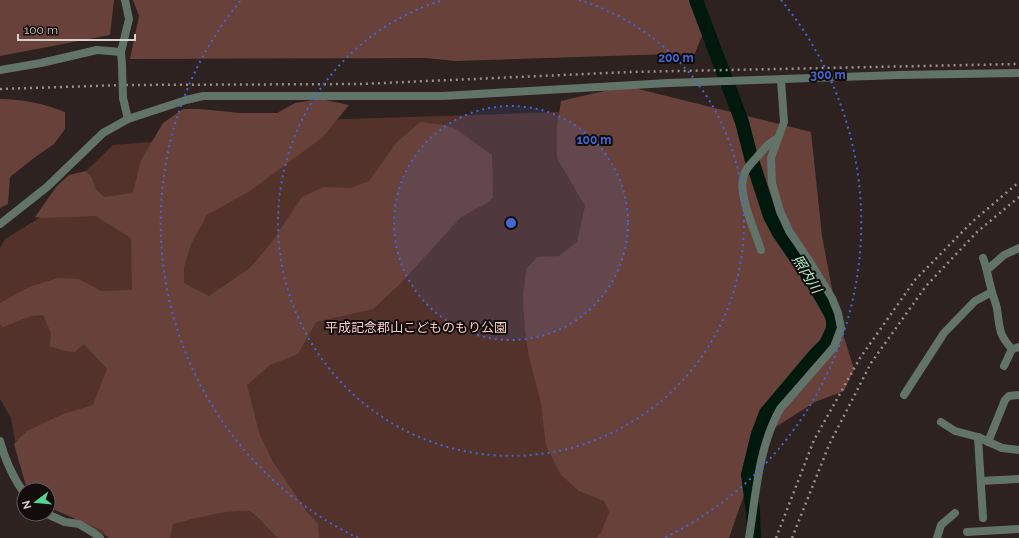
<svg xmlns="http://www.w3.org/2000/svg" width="1019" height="538" viewBox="0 0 1019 538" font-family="Raleway,'Noto Sans JP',sans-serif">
	<rect width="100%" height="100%" fill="#2d221f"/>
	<polygon fill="#53322b" points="712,107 746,410 728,538 109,538 69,516 48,488 19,463 11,418 0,399 0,248 5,239 70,199 86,171 113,145 151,142 194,124"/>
	<g fill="#68423a">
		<polygon points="0,0 114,0 110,35 0,56"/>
		<polygon points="133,0 696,0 702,36 695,53 688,57 669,54 455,61 426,58 130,59 139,16"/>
		<polygon points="626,86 811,132 822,236 837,315 854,369 844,391 815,402 774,428 756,451 744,495 729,538 597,538 602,531 609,512 604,501 579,491 561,475 546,446 541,403 529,357 525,331 523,298 526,269 537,257 559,256 577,242 585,206 557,158 557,126 561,101"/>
		<path d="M0,99c22,0 45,5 65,13v17l-11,15 -20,14 -24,19 -2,27 -8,4z"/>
		<path d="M321,99l28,6 -26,32 -73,54 -43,24 -16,29 -7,23v16l25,13 41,-28 21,-25 31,-46 22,-10 27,1 18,-7 27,-38 24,-21 24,3 12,4 36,26 1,43 -8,6 -24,13 -60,66 -28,26 -57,13 -18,32 -28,11 -23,20 12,48 14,29 34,50 11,12 1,14h-41c-7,-6 -21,-23 -27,-26 -14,-5 -62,8 -78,12l-3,14h-61l-7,-8 -54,-23v-17h-19l-3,-4 -12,-42 13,-13 36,-17 30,-9 14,-36 -23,-25 -9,8 -10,-1 -15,-5 1,-13 -8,-18 -12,1 -28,11 -3,-3v-21l29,-16 29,-9 21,1 22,12 31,-1 -1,-52 -35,-22 -53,2 -8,-1 21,-30 13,-12 17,-4 6,7 3,10 9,9 29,-4 8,-33 22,-37 20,-14h17l40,4h37l18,-10z"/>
	</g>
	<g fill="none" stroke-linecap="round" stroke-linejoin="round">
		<polyline stroke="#00190c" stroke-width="14" points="696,0 742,122 751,157 770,216 779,233 806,272 808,277 814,284 831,314 833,320 833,329 826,344 815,355 766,413 758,434 748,475 753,512 754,538"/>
		<g stroke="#627369" stroke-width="8">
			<polyline points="122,65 121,52 129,19 125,0"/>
			<polyline points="0,70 41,63 97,50 121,52"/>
			<polyline points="123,98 128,119"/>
			<polyline points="0,224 47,187 103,133 128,119 186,100 203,96 443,96 668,83 898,75 1019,73"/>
			<path d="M761,250c-6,-19 -24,-57 -17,-75 2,-7 8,-12 13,-18 5,-6 12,-15 20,-18"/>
			<path d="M983,258c4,10 5,20 8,30 1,7 5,14 6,21 3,19 1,25 15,40"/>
			<polyline points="987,270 1004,255 1019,248"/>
			<polyline points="1004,366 1012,349 1019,347"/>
			<polyline points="904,395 944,333 975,301 992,292"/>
			<polyline points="941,422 955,431 978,437 1002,448 1019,450"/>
			<polyline points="978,437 983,518"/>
			<path d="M0,441c5,19 13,36 24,52"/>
			<polyline points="988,442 1005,400 1009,396 1019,395"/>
			<polyline points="981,481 1019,479"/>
			<polyline points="47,514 65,522 79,524 94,533 100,538"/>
			<polyline points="967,532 1019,529"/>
			<path d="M749,538c7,-43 9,-90 31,-129l54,-62 7,-19 -3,-15 -6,-15 -24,-39 -19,-28 -9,-20 -8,-28 -1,-25 13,-36 -3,-42"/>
			<polyline points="937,538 941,525 955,513"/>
		</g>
		<g stroke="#988f8d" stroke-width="2.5" stroke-dasharray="2 4" stroke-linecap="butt">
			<polyline points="0,89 123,85 361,84 630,72 1019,64"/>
			<polyline points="776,538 814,440 860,358 915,280 972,222 1019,182"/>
			<polyline points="792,538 829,445 871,363 926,286 977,232 1019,197"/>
		</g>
		<polyline stroke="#627369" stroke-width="8" points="122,65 123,98"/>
	</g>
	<circle cx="511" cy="223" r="117" fill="#4268d6" fill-opacity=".12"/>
	<g fill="none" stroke="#4268d6" stroke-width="2" stroke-dasharray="2 4">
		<circle cx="511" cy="223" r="117"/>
		<path d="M579 0A233 233 0 1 1 443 0"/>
		<path d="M358 538A350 350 0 0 1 241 0M781 0A350 350 0 0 1 664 538"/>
	</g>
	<g text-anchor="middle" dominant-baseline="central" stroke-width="4" stroke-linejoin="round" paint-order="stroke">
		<g font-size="13" fill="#f7cbc2" stroke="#120d0c">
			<text x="416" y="327">平成記念郡山こどものもり公園</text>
		</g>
		<g font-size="14" font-style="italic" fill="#aef1cc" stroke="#120d0c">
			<text transform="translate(807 274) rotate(58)">照内川</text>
		</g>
	</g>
	<circle cx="511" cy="223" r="6" fill="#4268d6" stroke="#120d0c" stroke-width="2"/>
	<g font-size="12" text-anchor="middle" font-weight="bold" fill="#4268d6" stroke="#120d0c" stroke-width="4" stroke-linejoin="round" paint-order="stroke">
		<text x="676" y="62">200 m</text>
		<text x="828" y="79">300 m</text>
		<text x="594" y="144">100 m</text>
	</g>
	<g transform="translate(36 502) rotate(254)"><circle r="19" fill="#120d0c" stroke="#615b5a"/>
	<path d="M0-3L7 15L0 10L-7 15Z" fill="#53d396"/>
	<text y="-6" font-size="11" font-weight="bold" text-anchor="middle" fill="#d7cfce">N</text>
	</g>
	<path d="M18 34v6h117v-6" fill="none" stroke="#d7cfce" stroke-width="2"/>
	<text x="24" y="34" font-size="12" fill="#d7cfce" stroke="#120d0c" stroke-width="3" paint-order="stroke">100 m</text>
</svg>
